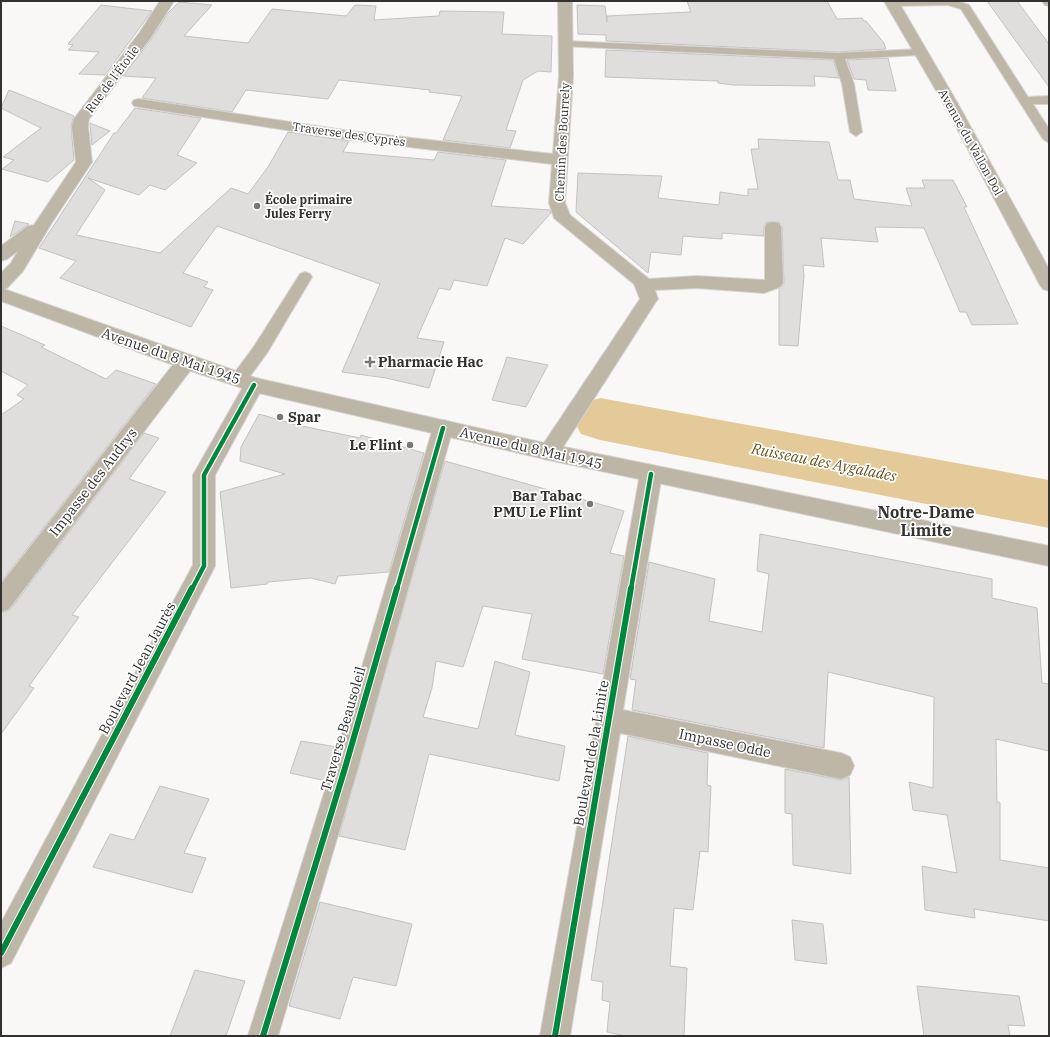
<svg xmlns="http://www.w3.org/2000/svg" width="1050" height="1037" viewBox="0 0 1050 1037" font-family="'IBM Plex Serif',serif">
	<rect width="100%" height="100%" fill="#faf8f6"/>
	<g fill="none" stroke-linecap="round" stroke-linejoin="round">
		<polygon fill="#e4ca98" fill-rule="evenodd" points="600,398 1049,480 1049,528 600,440 581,434 573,419 581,404"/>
	</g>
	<g fill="#dfdedc" stroke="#c2c2c0">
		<polygon points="687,1 827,1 837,19 862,18 864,21 866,21 884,43 886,49 838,52 606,41 606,35 578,34 577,5 605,6 607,22 607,16 691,12"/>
		<polygon points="987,1 1017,1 1049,44 1049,87"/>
		<polygon points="179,2 212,5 184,36 248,43 272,9 346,16 355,5 376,6 374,20 439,16 440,11 504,12 502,34 552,36 551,72 538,71 523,80 506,130 516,131 510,148 443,140 462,96 429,92 430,90 339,80 328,99 246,90 232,112 142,98 156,78 123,76 152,38 168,13"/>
		<polygon points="101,5 152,11 105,75 79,74 99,52 68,50 73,45 68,44"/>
		<polygon points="606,50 833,60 839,78 814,76 815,86 733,85 718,83 718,81 605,77"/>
		<polygon points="888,58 896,91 868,90 866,80 854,79 847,60"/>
		<polygon points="9,90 74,116 71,126 74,160 48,182 2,169 14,160 3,157 41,128 1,108"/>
		<polygon points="135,108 201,118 177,155 197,163 165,190 150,185 139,195 88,178 105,190 76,235 160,253 231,188 248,194 268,167 288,132 349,141 343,152 434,160 438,152 506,160 491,206 550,210 551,213 523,244 505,238 487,286 454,280 450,290 439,288 417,338 444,342 429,388 386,378 342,372 380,284 217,226 183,273 208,282 204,287 213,290 191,327 60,278 76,261 39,248 114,133 116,133"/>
		<polygon points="90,123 110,131 92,145 90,126"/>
		<polygon points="758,139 829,142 838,180 850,180 854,199 912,206 906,188 925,188 922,180 953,180 967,207 964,207 1018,324 972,325 966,312 960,312 924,228 875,227 878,242 821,238 824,267 803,265 804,276 798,346 779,345 779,289 784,283 782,227 779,222 766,222 764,227 764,236 722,233 722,239 683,236 681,255 651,252 648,273 576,212 578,173 662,176 658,198 719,205 720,192 748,196 748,189 758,189 751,149 759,149"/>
		<polygon points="15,221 29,224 10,237"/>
		<polygon points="1,326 45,345 41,347 106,379 116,370 156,384 1,582 1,415 24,399 17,395 28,385 1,371"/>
		<polygon points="507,357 548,365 526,407 492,400"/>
		<polygon points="259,414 297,425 360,438 361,435 424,453 389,572 338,576 335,584 311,578 268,582 267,584 231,588 220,492 285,474 240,461 241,447"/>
		<polygon points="144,433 159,438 129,479 166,492 72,615 79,617 29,686 34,688 1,734 1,613 10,610"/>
		<polygon points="445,461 624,511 610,553 624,556 603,674 522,659 532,614 483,606 463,667 436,661 432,688 423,717 478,729 495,661 530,672 515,735 565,746 559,781 429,754 405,850 339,836"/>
		<polygon points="760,534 992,579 992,598 1037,608 1042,683 1049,684 1049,751 996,739 997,802 1000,803 1000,860 1049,868 1049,921 974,909 975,918 925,910 922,866 957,873 947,815 913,810 909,782 933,788 934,697 828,672 824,748 632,710 636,680 630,679 649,562 715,579 709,621 762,632 769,574 757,571"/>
		<polygon points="628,736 708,753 707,785 711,786 708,852 700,851 693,910 674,908 670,966 687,968 684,1036 625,1036 607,1032 610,1002 602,1000 603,982 591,980"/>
		<polygon points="301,741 337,747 326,781 290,773"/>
		<polygon points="785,769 841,780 849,777 851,874 793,865 792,814 785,813"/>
		<polygon points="160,786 209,799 184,853 206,858 192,893 93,867 110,834 134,840"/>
		<polygon points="320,902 412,924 396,986 353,977 340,1019 289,1006"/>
		<polygon points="792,920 823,924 827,964 795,960"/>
		<polygon points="195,970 245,981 226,1036 170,1036"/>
		<polygon points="917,986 1019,996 1025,1026 1008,1025 1010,1036 924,1036"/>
	</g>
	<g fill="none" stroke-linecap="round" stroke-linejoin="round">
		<g stroke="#d5d4d3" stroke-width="2">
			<g id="service">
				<polygon points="888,1 957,1 969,5 1028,97 1049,96 1049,104 1033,104 1049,129 1049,143 1043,139 961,9 948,5 892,6 888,5 887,3"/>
				<polygon points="1042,1 1049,1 1049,6 1045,5"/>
				<polygon points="566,41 838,53 920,49 926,52 920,55 845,59 854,84 862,132 856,136 850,132 842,84 834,59 562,46 560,44"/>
				<polygon points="305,272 310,274 312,277 267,353 245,383 239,385 233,383 231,379 233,375 255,345 300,274"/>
			</g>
		</g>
		<g stroke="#d5d4d3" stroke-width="2">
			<g id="minor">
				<polygon points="160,1 174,1 151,37 89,119 88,126 92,162 51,224 23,271 7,288 1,290 1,273 11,263 18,251 7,259 1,261 1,246 28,226 34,225 76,162 72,126 74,119 140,32"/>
				<polygon points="558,1 572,1 573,76 565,203 570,215 649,279 697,276 765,280 765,227 767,223 773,222 779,223 781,227 783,283 780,287 764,293 697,288 655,290 658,299 655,303 556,458 549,460 542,458 539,452 542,446 640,299 634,284 554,218 549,203 552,164 350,140 139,107 134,106 132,103 134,100 139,99 350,131 553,154 559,76"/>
				<polygon points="884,1 898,1 958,104 1049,269 1049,291 1043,289 1040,285 944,104"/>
				<polygon points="186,355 193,357 196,362 193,367 9,609 1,612 1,584 179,357"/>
				<polygon points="254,378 261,380 264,385 215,475 215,566 11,963 1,968 1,923 193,565 193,475 247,380"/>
				<polygon points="443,420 450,422 453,428 358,768 278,1036 248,1036 332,768 433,428 436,422"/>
				<polygon points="651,466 659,468 662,474 623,710 841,753 850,757 854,766 850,775 841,779 620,733 570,1036 540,1036 640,474 643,468"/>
			</g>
		</g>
		<g stroke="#d5d4d3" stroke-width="2">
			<polygon id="secondary" points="1,288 256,378 549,444 1049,546 1049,566 549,460 254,392 179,367 1,301"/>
		</g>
		<use href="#service" fill="#beb7a8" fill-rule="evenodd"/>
		<use href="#minor" fill="#beb7a8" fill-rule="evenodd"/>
		<use href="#secondary" fill="#bdb5a5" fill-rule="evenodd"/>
		<g stroke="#fff" stroke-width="7">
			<g id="cycleway-far1">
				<polyline points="192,589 204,566 204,475 254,385"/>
				<polyline points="397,589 443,428"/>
				<polyline points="631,589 651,474"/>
			</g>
		</g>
		<g stroke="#fff" stroke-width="8">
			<g id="cycleway">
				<polyline points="1,953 192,588"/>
				<polyline points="263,1036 345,768 397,588"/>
				<polyline points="555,1036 631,588"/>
			</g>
		</g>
		<use href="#cycleway-far1" stroke="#00873e" stroke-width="4.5"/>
		<use href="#cycleway" stroke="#00873e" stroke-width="6"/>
	</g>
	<g fill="#797776" stroke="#fff" stroke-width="1.5">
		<circle cx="257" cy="206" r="4"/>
		<path d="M368 356h4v4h4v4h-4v4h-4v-4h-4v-4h4z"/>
		<circle cx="280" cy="417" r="4"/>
		<circle cx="410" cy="445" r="4"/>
		<circle cx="590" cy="504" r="4"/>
	</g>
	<g text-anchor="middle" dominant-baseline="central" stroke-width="3.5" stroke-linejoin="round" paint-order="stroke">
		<g font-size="12" fill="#333231" stroke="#fff">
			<text transform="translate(112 79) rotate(-53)">Rue de l'Étoile</text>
			<text transform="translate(349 134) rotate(8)">Traverse des Cyprès</text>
			<text transform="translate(562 142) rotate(-87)">Chemin des Bourrely</text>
			<text transform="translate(971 142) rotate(61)">Avenue du Vallon Dol</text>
		</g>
		<g font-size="12" font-weight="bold" fill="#333231" stroke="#fff" text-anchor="start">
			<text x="265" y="199">École primaire<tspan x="265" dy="14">Jules Ferry</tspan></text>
		</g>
		<g font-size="14" fill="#333231" stroke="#fff">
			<text transform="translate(171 356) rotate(19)">Avenue du 8 Mai 1945</text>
			<text transform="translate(531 448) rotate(13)">Avenue du 8 Mai 1945</text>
			<text transform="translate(93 482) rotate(-52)">Impasse des Audrys</text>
			<text transform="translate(137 668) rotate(-62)">Boulevard Jean Jaurès</text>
			<text transform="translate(343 729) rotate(-74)">Traverse Beausoleil</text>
			<text transform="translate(725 743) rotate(12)">Impasse Odde</text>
			<text transform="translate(591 753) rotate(-80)">Boulevard de la Limite</text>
		</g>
		<g font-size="14" font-weight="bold" fill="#333231" stroke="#fff" text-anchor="start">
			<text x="378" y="362">Pharmacie Hac</text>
			<text x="288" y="417">Spar</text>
			<text x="402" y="445" text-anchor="end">Le Flint</text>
			<text x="582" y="496" text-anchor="end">Bar Tabac<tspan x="582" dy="16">PMU Le Flint</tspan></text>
		</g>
		<g font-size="15" font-style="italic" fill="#68501a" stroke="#fff">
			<text transform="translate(824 462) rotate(11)">Ruisseau des Aygalades</text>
		</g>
		<g font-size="16" font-weight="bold" fill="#34322f" stroke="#fff">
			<text x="926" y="512">Notre-Dame<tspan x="926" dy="18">Limite</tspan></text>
		</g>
	</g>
	<rect width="1050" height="1037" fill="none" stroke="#333231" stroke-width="4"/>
</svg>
